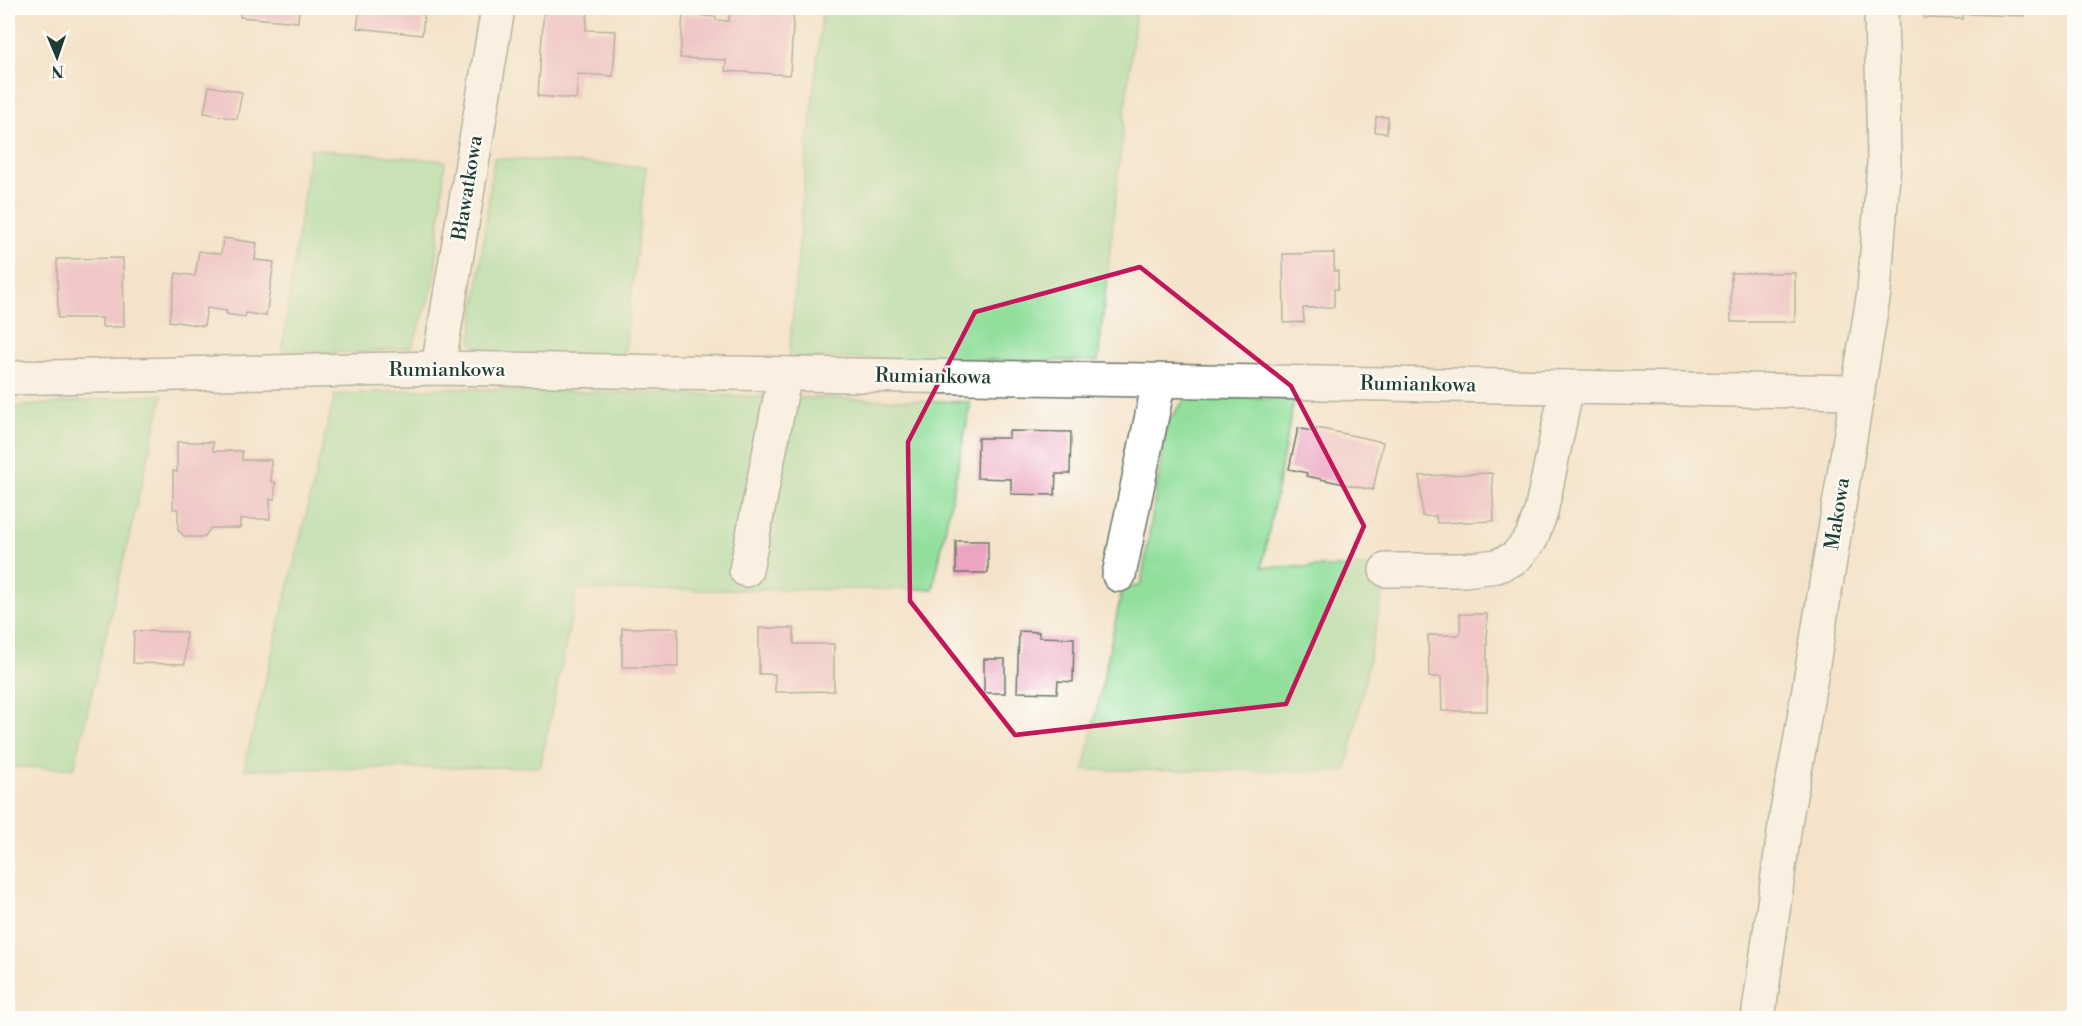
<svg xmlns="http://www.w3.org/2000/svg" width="2082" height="1026" viewBox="0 0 2082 1026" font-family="'Libre Bodoni',serif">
	<rect width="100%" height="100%" fill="#fdfcf7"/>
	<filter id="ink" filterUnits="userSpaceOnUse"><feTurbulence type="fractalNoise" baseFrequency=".0167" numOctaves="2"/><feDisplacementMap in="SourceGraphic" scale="12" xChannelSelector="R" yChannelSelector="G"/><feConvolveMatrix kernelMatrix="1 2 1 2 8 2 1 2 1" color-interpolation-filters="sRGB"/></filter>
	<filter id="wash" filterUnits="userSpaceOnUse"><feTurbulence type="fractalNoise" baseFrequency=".008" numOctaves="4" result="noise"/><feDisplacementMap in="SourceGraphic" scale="24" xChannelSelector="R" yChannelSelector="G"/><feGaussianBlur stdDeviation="1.35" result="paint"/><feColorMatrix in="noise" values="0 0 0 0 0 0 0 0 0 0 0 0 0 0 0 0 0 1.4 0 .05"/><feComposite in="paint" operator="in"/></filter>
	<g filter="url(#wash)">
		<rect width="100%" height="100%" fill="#f4e3cb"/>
		<g fill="#92df9c" stroke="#588e68" stroke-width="1.5">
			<polygon points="823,8 1136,8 1098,361 789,358 806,162"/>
			<polygon points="310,149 445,161 434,284 412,347 360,353 282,350"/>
			<polygon points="494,158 646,167 624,358 501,359 471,342"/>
			<polygon points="445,388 971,402 933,589 577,590 540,767 244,769 335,395"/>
			<polygon points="163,394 74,768 8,767 8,435 15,407"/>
			<polygon points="1187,397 1294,399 1262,567 1367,567 1384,587 1346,771 1084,770 1122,590 1141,585 1167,423"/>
		</g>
		<g id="blocks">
			<g fill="#eba4c2">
				<polygon points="8,8 16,8 11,30 8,29"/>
				<polygon points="135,8 186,8 185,14 135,9"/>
				<polygon points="241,8 299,8 298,22 240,17"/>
				<polygon points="360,8 425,8 422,35 357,28"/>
				<polygon points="544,8 588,8 586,30 616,31 613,76 578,74 576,99 538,96"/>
				<polygon points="730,8 794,10 790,75 725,71 726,60 680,58 683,14 716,17 716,20 729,21"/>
				<polygon points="1924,8 2024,8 2024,16 1963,14 1963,19 1924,18"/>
				<polygon points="209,86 242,92 237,119 204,113"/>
				<polygon points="1376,117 1388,117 1387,133 1375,132"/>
				<polygon points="223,238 257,243 255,260 274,262 266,316 246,313 245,317 226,314 227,311 207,308 204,326 169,321 176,273 195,276 199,251 221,254"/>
				<polygon points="1334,253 1334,271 1338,271 1338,289 1334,289 1334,307 1303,308 1304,322 1284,323 1283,254"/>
				<polygon points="123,258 124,327 102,327 102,318 58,318 57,259"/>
				<rect x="1731" y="273" width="64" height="49"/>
				<polygon points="1298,428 1316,432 1317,428 1383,442 1373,490 1306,476 1307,473 1289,469"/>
				<polygon points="1009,431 1071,432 1070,474 1056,474 1055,495 1011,494 1011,479 977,478 978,438 1009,438"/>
				<polygon points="177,442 213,442 213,451 242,451 242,460 271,460 271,482 275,482 275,499 270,499 270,519 240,519 240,528 211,528 204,537 185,537 178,530 178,509 173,509 173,471 177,472"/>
				<polygon points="1492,473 1494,521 1437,523 1436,516 1422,516 1420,476"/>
				<rect x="956" y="541" width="32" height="32"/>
				<polygon points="1460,614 1487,614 1487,711 1442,711 1441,677 1429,677 1428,635 1460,635"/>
				<rect x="622" y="628" width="56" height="39"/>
				<polygon points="759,628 794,628 794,644 834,644 834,691 775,692 775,674 759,674"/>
				<polygon points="134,631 186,632 185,664 133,663"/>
				<polygon points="1019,631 1039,632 1039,637 1074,638 1073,682 1058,681 1057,693 1017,692"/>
				<rect x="984" y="659" width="21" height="34"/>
			</g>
		</g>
	</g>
	<g filter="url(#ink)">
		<use href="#blocks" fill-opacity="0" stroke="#6a7769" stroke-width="1.5"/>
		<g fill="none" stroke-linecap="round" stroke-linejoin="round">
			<g stroke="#6a7769" stroke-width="36">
				<g id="minor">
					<polyline points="438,368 498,8"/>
					<polyline points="8,378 438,368 1858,392"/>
					<polyline points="746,570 785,374"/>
					<polyline points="1386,570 1464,570 1497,566 1515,558 1531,539 1541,512 1567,387"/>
					<polyline points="1119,575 1159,381"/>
					<polyline points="1758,1018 1787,811 1799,749 1874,292 1884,162 1881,8"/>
				</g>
			</g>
			<use href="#minor" stroke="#fff" stroke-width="33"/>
		</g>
	</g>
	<path d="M0 0H2082V1026H0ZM1140,267l151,119 73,140 -78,178 -271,31 -105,-134 -2,-159 67,-130z" fill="#f4e3cb" fill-opacity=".55" fill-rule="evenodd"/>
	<path fill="none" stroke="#c2185b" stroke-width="4.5" stroke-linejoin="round" d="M1140,267l151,119 73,140 -78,178 -271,31 -105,-134 -2,-159 67,-130z"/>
	<g text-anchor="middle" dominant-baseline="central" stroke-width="4.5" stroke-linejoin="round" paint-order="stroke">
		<g font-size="20" fill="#1f3d34" stroke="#fdfcf7">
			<text transform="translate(468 188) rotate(-81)">Bławatkowa</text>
			<text x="447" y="370">Rumiankowa</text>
			<text transform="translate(933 377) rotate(1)">Rumiankowa</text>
			<text transform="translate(1418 385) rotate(1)">Rumiankowa</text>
			<text transform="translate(1838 514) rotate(-81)">Makowa</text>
		</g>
	</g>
	<rect width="2082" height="1026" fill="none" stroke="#fdfcf7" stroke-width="30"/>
	<g transform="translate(57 57) rotate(178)" stroke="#fdfcf7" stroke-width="4.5" paint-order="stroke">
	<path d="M0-4.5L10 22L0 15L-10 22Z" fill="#1f3d34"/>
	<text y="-9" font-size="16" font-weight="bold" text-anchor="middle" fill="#1f3d34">N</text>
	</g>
</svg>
